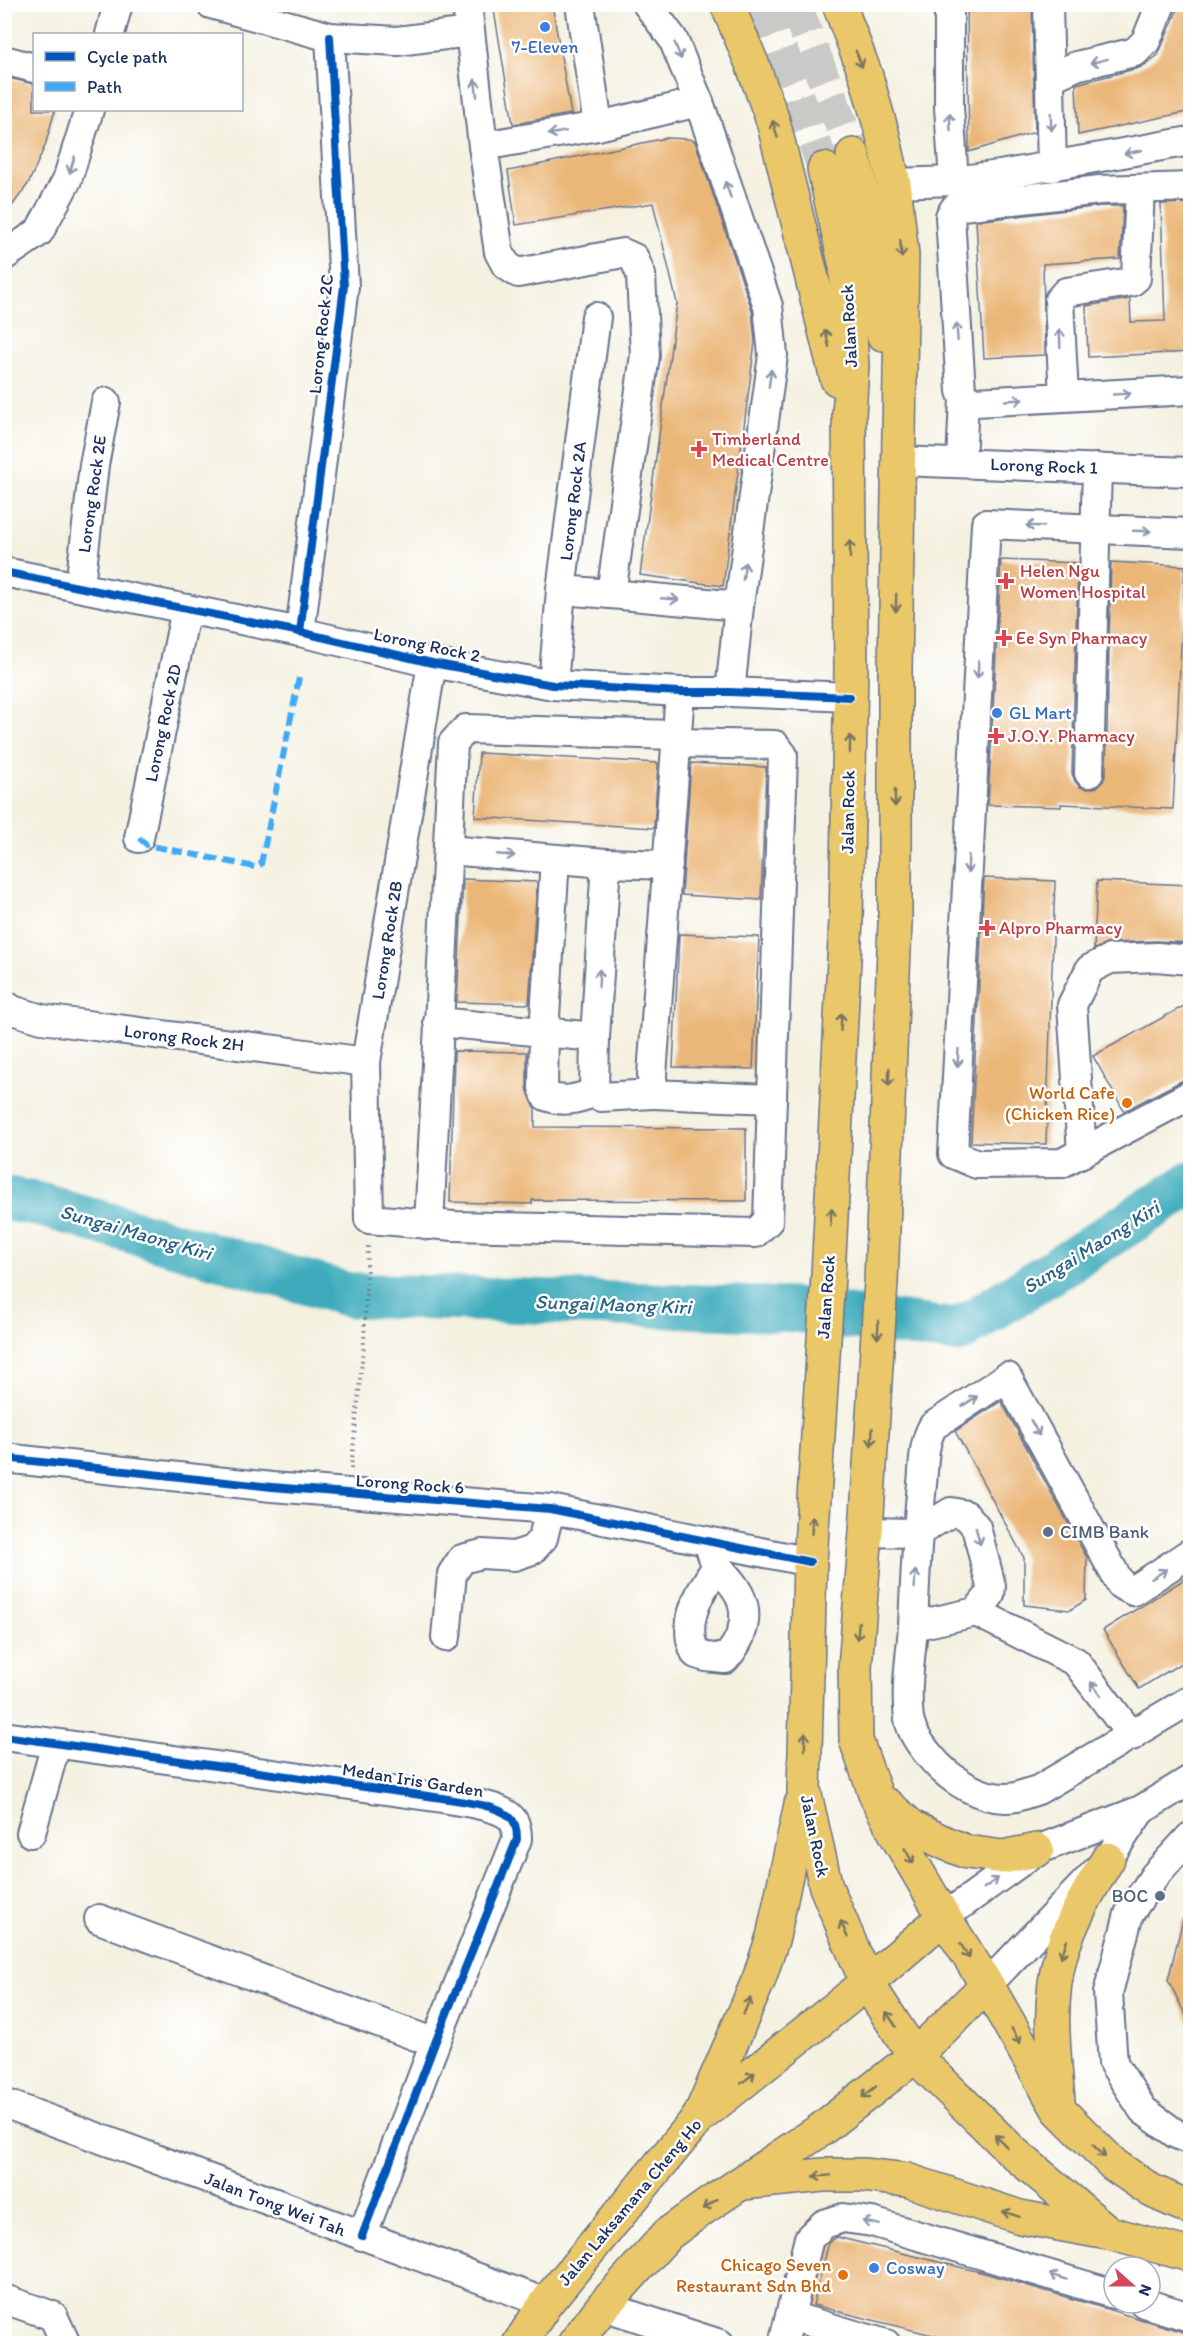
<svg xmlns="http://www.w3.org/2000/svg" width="1195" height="2348" viewBox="0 0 1195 2348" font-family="Itim,sans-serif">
	<rect width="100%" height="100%" fill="#fff"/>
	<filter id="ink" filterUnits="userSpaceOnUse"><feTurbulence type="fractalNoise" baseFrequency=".0167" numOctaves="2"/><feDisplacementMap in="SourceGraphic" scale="12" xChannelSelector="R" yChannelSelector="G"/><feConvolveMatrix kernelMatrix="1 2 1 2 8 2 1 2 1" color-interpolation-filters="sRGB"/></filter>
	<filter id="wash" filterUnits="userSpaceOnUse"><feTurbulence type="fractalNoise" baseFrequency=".008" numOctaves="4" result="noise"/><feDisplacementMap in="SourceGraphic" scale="24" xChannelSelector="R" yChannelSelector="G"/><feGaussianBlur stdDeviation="1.35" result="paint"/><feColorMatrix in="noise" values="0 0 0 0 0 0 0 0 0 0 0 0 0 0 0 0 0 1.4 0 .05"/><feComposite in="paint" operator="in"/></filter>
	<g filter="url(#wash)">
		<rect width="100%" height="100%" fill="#f4f1e1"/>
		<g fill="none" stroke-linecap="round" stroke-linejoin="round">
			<polyline stroke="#3eabbc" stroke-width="45" points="4,1198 45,1206 349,1295 795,1310 958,1331 1190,1184"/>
		</g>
		<g id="blocks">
			<g fill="#ebb779">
				<polygon points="493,4 552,4 571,114 513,124"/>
				<polygon points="967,4 1032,4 1035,132 969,152"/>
				<polygon points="1180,4 1191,4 1191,111 1078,135 1076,84 1139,68 1146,64 1158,55"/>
				<polygon points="4,77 34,84 34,110 55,110 45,146 28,184 4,217"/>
				<polygon points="666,138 688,139 695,141 752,310 755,342 723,586 640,575 677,303 653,203 516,225 508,171"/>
				<polygon points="1191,203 1191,352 1088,357 1086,306 1130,299 1131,322 1165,321 1161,204"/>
				<polygon points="1101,206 1123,206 1120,259 1043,264 1045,355 984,358 976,221"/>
				<polygon points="1001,560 1078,563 1072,773 1075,781 1080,787 1088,789 1097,787 1103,781 1106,773 1111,562 1185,566 1173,809 1061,804 1061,807 988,805"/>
				<polygon points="479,753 658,763 654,828 475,817"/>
				<polygon points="691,763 766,767 761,900 682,895"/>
				<polygon points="984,878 1055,881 1046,1144 971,1142"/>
				<polygon points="463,879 537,882 529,1004 457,1002"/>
				<polygon points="1097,881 1191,885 1191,943 1156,941 1109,943 1094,949"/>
				<polygon points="679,934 759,937 753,1069 673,1067"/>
				<polygon points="1191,1002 1191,1076 1124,1111 1093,1056"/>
				<polygon points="454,1051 527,1052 527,1088 535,1108 535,1127 746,1128 746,1201 532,1200 532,1204 450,1202"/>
				<polygon points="1001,1401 1087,1558 1086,1600 1070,1610 1024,1605 1024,1558 955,1431"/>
				<polygon points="1191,1575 1191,1657 1139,1689 1103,1630"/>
				<polygon points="1183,1919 1191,1920 1191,2026 1168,1980"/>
				<polygon points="837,2237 988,2274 1191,2334 1191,2343 964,2343 813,2305 829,2242"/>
			</g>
		</g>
	</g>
	<g filter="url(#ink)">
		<use href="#blocks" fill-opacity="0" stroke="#67738c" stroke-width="1.5"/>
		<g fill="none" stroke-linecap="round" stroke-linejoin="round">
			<g stroke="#c9cac7" stroke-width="33" stroke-dasharray="33 16" stroke-linecap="butt">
				<polyline points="765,4 824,169"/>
				<polyline points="795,4 853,155"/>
			</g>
			<g stroke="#67738c" stroke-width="32">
				<g id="minor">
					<polyline points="211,4 330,37 397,41 470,32"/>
					<polyline points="467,4 483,146"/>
					<polyline points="580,4 598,126"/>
					<polyline points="647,4 673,39 699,102"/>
					<polyline points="949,4 949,107 954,181"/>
					<polyline points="1048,4 1052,167"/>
					<polyline points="110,34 118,4"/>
					<polyline points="4,60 34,68"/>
					<polyline points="1050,78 1076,66 1135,52 1146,41 1161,4"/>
					<polyline points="894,183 954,181 1000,175 1190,141"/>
					<polyline points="4,256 39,232 67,180 89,110"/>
					<polyline points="1064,397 1059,300 1066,292 1131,282 1136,278 1140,189"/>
					<polyline points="964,399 975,402 1190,390"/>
					<polyline points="898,461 1190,472"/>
					<polyline points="961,463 964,399 961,391 950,216 955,208 962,206 1100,190 1190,187"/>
					<polyline points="1190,533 986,524 953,1154 977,1164 1062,1163 1190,1095"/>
					<polyline points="4,572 300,632 432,663 553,685 680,692 730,692 850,697"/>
					<polyline points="80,586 94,465 106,402"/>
					<polyline points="561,590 611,594 645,355 641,275 634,258 623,253 518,273 506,265 499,252 483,146 598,126 699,102 768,306 773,355 739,606 730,692"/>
					<polyline points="611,594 739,606"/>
					<polyline points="300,632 344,286 330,37"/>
					<polyline points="432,663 366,1062 369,1219 454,1226 755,1233 768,1221 783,755 775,745 677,743"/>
					<polyline points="553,685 561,590 596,317"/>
					<polyline points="680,692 652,1075 653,1094 772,1099"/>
					<polyline points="1089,773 1097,468"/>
					<polyline points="139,838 186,609"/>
					<polyline points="448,850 606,863 668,865"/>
					<path d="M555,859l-11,173 -1,56 3,8c18,7 30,3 48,-3"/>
					<polyline points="4,1004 12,1010 42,1019 366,1062"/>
					<polyline points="438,1022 595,1037 594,1093 601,1097 653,1094"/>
					<polyline points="595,1037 606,863"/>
					<polyline points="1082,1153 1072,1005 1090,969 1110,959 1157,957 1190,960"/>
					<polyline points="429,1225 453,743 466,729 677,735"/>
					<polyline points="4,1458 272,1487 550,1509 810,1562"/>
					<path d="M866,1532l51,1 34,-21 15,3 10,12 15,59 -1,9 -14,17 -63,14c2,-47 4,-95 9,-142 2,-20 1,-41 11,-58l74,-49 114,208 12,6 57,-38"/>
					<path d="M709,1542c5,30 17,28 30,52 12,23 2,48 -14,65l-19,-2 -10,-3c-16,-30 4,-63 21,-88"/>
					<polyline points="976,1612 1076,1662 1132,1736"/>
					<path d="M913,1626c-2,30 -8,63 -4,93 2,13 12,26 20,36 19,24 54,48 87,42 7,-2 15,-5 22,-7l152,-90"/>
					<polyline points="446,1637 452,1574 462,1559 482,1554 514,1556 532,1550 543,1538 550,1509"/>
					<path d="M4,1736l438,62c17,3 56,7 68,19 6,5 7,15 7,22l-82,204 -73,193"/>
					<polyline points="31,1833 56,1744"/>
					<polyline points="1190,1837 1155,1875 1129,1914 1108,1993 1113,2063 1143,2110 1176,2134 1190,2140"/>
					<polyline points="944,1917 1037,1850 1141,1810 1190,1780"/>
					<polyline points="99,1919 435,2043"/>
					<polyline points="987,1985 1108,1859 1141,1810"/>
					<polyline points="4,2103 546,2303"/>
					<polyline points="4,2299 53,2316 66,2344"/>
					<polyline points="1144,2303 1190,2317"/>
					<polyline points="603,2306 720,2344"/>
					<polyline points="783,2344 790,2316"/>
					<polyline points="886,2344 790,2316 809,2238 824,2224 843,2218 872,2222 1114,2294"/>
				</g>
			</g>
			<g stroke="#67738c" stroke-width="36">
				<g id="major">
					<polyline points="727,4 753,66 773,121 837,379"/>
					<polyline points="839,4 866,76 883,136 894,183 902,255 895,670 895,923 881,1282 866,1532 855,1667 856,1740 876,1796 899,1840 944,1917 987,1985 1058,2109 1114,2165 1152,2191 1190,2208"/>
					<polyline points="853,155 868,215 883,334"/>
					<polyline points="824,169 846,267 852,366 849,415 851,671 846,920 828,1276 810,1562 804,1790 826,1887 867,1983 915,2056 1014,2153 1109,2233 1190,2255"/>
					<polyline points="887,1805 912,1827 945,1843 967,1852 1003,1857 1037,1850"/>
					<path d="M1058,2101c-4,-48 -11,-99 3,-147 10,-34 29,-65 47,-95"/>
					<polyline points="701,2113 759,1979 773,1937 801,1804"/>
					<polyline points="744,2183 823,2175 863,2175 907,2180 1020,2217 1108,2233"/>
					<polyline points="519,2344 546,2303 699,2117 867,1983 944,1917"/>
					<polyline points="574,2344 603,2306 668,2234 705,2207 819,2131 915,2056 987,1985"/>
				</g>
			</g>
			<polyline stroke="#67738c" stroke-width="4" stroke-dasharray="1.5 4.5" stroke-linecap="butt" points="351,1469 364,1342 368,1244"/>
			<use href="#minor" stroke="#fff" stroke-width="28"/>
			<use href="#major" stroke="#eac769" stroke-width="33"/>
			<polyline stroke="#3fa9f5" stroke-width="6" stroke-dasharray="12 6" stroke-linecap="butt" points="139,838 147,845 255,867 261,864 299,678"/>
			<g stroke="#fff" stroke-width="11">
				<g id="cycleway">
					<polyline points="4,572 300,632 432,663 553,685 680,692 730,692 850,697"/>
					<polyline points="300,632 344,286 330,37"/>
					<polyline points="4,1458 272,1487 550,1509 810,1562"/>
					<path d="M4,1736l438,62c17,3 56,7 68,19 6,5 7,15 7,22l-82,204 -73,193"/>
				</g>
			</g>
			<use href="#cycleway" stroke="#0057b8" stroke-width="8"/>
		</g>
		<defs><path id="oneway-shaft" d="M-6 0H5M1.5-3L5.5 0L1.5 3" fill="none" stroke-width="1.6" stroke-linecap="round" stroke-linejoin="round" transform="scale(1.5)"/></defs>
		<g stroke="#8d97ae">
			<use href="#oneway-shaft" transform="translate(678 51) rotate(68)"/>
			<use href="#oneway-shaft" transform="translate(1099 61) rotate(166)"/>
			<use href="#oneway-shaft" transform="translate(476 88) rotate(-97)"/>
			<use href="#oneway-shaft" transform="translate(950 122) rotate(-94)"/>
			<use href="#oneway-shaft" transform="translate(1051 122) rotate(88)"/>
			<use href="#oneway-shaft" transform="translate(557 133) rotate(170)"/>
			<use href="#oneway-shaft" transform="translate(1133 152) rotate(169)"/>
			<use href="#oneway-shaft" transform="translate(72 165) rotate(107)"/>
			<use href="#oneway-shaft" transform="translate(728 190) rotate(-109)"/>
			<use href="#oneway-shaft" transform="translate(957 332) rotate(-94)"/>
			<use href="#oneway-shaft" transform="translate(1060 338) rotate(-92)"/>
			<use href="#oneway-shaft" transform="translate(770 378) rotate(-82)"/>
			<use href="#oneway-shaft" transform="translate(1122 394) rotate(-3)"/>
			<use href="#oneway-shaft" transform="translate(1014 400) rotate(-3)"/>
			<use href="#oneway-shaft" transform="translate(1035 526) rotate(-177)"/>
			<use href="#oneway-shaft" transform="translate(1142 531) rotate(2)"/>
			<use href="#oneway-shaft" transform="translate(744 571) rotate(-82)"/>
			<use href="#oneway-shaft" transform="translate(670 599) rotate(5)"/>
			<use href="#oneway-shaft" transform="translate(978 669) rotate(93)"/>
			<use href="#oneway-shaft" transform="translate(506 855) rotate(5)"/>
			<use href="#oneway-shaft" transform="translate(968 864) rotate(93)"/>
			<use href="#oneway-shaft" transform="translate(599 978) rotate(-87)"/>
			<use href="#oneway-shaft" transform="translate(958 1058) rotate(93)"/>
			<use href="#oneway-shaft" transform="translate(970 1401) rotate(-34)"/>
			<use href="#oneway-shaft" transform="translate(1035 1428) rotate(61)"/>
			<use href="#oneway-shaft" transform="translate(978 1536) rotate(75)"/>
			<use href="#oneway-shaft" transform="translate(1159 1574) rotate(-33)"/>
			<use href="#oneway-shaft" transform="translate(915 1579) rotate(-87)"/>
			<use href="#oneway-shaft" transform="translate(1096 1689) rotate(-127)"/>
			<use href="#oneway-shaft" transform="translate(991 1883) rotate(-35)"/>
			<use href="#oneway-shaft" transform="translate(871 2223) rotate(-168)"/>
			<use href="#oneway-shaft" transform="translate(1058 2277) rotate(-163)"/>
		</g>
		<g stroke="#787363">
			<use href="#oneway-shaft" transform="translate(859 59) rotate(69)"/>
			<use href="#oneway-shaft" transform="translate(775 129) rotate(-106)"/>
			<use href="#oneway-shaft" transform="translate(901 249) rotate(85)"/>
			<use href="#oneway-shaft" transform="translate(827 338) rotate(-103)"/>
			<use href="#oneway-shaft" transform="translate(850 549) rotate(-90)"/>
			<use href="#oneway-shaft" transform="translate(896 603) rotate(91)"/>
			<use href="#oneway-shaft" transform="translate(850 744) rotate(-89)"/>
			<use href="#oneway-shaft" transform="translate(895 798) rotate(90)"/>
			<use href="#oneway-shaft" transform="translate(841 1022) rotate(-87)"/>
			<use href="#oneway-shaft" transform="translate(889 1077) rotate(92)"/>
			<use href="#oneway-shaft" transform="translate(831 1217) rotate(-87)"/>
			<use href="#oneway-shaft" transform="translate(878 1330) rotate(93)"/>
			<use href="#oneway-shaft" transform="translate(872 1437) rotate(94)"/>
			<use href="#oneway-shaft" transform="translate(812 1525) rotate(-87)"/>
			<use href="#oneway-shaft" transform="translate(858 1631) rotate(95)"/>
			<use href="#oneway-shaft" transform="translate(805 1741) rotate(-89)"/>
			<use href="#oneway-shaft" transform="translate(909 1856) rotate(60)"/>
			<use href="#oneway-shaft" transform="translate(844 1929) rotate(-113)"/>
			<use href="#oneway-shaft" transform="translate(1064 1949) rotate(109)"/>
			<use href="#oneway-shaft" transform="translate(965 1951) rotate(58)"/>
			<use href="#oneway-shaft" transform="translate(747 2006) rotate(-67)"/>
			<use href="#oneway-shaft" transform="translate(891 2019) rotate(-124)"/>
			<use href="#oneway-shaft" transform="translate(1016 2036) rotate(60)"/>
			<use href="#oneway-shaft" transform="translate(748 2078) rotate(-38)"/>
			<use href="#oneway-shaft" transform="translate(869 2092) rotate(142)"/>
			<use href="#oneway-shaft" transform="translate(1001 2141) rotate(-135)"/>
			<use href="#oneway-shaft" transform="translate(1099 2151) rotate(45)"/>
			<use href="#oneway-shaft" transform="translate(822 2176) rotate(176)"/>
			<use href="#oneway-shaft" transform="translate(710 2204) rotate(146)"/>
			<use href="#oneway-shaft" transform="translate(1011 2214) rotate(-162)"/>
		</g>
	</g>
	<g fill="#3f7fe0" stroke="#fff" stroke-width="2">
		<circle cx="545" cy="27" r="6"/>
		<circle cx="997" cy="713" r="6"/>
		<circle cx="874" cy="2268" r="6"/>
	</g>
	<g fill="#e0444e" stroke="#fff" stroke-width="2">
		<path d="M696 440h6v6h6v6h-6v6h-6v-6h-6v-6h6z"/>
		<path d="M1003 572h6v6h6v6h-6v6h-6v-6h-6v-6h6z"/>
		<path d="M1001 629h6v6h6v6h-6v6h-6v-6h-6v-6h6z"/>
		<path d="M993 727h6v6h6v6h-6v6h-6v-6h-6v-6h6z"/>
		<path d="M984 919h6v6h6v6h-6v6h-6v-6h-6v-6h6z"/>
	</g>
	<g fill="#e8710a" stroke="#fff" stroke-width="2">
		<circle cx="1127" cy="1103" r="6"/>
		<circle cx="843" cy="2275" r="6"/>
	</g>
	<g fill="#5c6f8a" stroke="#fff" stroke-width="2">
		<circle cx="1048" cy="1532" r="6"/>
		<circle cx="1160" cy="1896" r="6"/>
	</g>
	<g text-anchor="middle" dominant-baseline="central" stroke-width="5" stroke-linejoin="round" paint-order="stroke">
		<g font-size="18" fill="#366cbe" stroke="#fff" text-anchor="start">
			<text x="545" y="47" text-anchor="middle">7-Eleven</text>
			<text x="1009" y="713">GL Mart</text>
			<text x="886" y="2268">Cosway</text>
		</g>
		<g font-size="18" fill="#1b2f5e" stroke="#fff">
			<text transform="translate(849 326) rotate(-93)">Jalan Rock</text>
			<text transform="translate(321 334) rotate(-84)">Lorong Rock 2C</text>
			<text transform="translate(1044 466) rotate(2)">Lorong Rock 1</text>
			<text transform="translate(92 494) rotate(-82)">Lorong Rock 2E</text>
			<text transform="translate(573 501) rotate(-83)">Lorong Rock 2A</text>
			<text transform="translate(427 645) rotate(12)">Lorong Rock 2</text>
			<text transform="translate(163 723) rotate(-78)">Lorong Rock 2D</text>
			<text transform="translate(848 812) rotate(-89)">Jalan Rock</text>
			<text transform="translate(387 940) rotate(-81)">Lorong Rock 2B</text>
			<text transform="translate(184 1038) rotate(7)">Lorong Rock 2H</text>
			<text transform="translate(826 1297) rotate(-86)">Jalan Rock</text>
			<text transform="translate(410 1484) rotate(4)">Lorong Rock 6</text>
			<text transform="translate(413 1780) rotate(9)">Medan Iris Garden</text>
			<text transform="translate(815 1836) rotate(78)">Jalan Rock</text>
			<text transform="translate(630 2202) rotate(-50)">Jalan Laksamana Cheng Ho</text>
			<text transform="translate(275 2204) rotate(21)">Jalan Tong Wei Tah</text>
		</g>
		<g font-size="18" fill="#be3a42" stroke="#fff" text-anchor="start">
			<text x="712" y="439">Timberland<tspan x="712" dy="21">Medical Centre</tspan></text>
			<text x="1020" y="571">Helen Ngu<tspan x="1020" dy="21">Women Hospital</tspan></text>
			<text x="1016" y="638">Ee Syn Pharmacy</text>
			<text x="1008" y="736">J.O.Y. Pharmacy</text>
			<text x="999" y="928">Alpro Pharmacy</text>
		</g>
		<g font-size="18" fill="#c56008" stroke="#fff" text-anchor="end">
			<text x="1115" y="1093">World Cafe<tspan x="1115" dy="21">(Chicken Rice)</tspan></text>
			<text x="831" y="2265">Chicago Seven<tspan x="831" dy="21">Restaurant Sdn Bhd</tspan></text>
		</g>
		<g font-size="18" fill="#4e5e75" stroke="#fff" text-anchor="start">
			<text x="1060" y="1532">CIMB Bank</text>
			<text x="1148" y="1896" text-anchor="end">BOC</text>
		</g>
		<g font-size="20" font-style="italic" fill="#296184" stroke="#fff">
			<text transform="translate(136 1232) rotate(16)">Sungai Maong Kiri</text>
			<text transform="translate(1091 1247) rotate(-32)">Sungai Maong Kiri</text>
			<text transform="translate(613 1304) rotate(2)">Sungai Maong Kiri</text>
		</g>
	</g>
	<rect width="1195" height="2348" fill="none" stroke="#fff" stroke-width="24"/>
	<rect x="33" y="33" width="210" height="78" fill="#ffffff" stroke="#a4acbf" stroke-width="1.5"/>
	<rect x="45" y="52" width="30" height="9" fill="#0057b8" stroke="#a4acbf" stroke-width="1.5"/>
	<text x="87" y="63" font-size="18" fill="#1b2f5e">Cycle path</text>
	<rect x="45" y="82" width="30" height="9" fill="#3fa9f5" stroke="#a4acbf" stroke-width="1.5"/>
	<text x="87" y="93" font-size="18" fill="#1b2f5e">Path</text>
	<g transform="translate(1132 2285) rotate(111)"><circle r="28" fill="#ffffff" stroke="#a4acbf" stroke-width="1.5"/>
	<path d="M0-4.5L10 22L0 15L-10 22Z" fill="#d1495b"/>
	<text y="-9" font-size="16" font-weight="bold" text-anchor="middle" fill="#1b2f5e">N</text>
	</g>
</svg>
